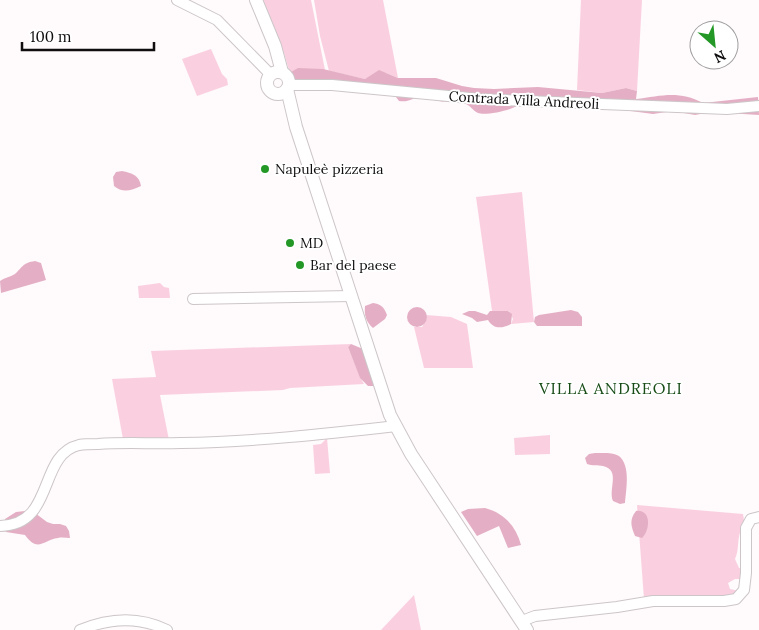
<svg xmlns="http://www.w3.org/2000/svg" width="759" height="630" viewBox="0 0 759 630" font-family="Lora,serif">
	<rect width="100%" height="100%" fill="#fffafc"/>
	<g fill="#fad0e0">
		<polygon points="263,0 311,0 325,70 291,72 293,84 284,53"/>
		<polygon points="314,0 383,0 398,78 386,73 365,79 329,71 320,36"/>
		<polygon points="581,0 642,0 637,91 626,88 602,93 577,90"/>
		<polygon points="211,49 222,74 227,79 228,85 197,96 182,59"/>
		<polygon points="522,192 534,322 511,324 513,319 509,311 492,311 476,197"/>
		<polygon points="160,283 164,287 169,288 170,298 139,298 138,286"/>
		<polygon points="426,315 451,317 467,324 473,368 424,368 414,327 422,327 427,318"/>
		<polygon points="351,344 348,347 360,377 364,384 290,388 283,390 160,395 169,440 123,439 112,379 156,377 151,351"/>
		<polygon points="550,435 550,454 515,455 514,438"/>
		<polygon points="327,438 330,473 315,474 313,445 321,444"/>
		<path d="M637,505l106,9 2,12 -3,1c-6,14 -2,21 -7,32l4,9h5l-2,11h-7l-7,4 2,6 9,2 -11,7 -84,1z"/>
		<polygon points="414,595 421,630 381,630"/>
	</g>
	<g fill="#e4afc4">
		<path d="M298,68l25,1 42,10 14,-9 19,8h38l26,8 12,2 20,1 44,-2 64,6 24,-5 11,3 -1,8c25,-3 43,-9 67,4l55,-6 1,18 -48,-3 -16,3 -22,-4 -20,3 -37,-5 -98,-4c-5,5 -33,11 -40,8 -5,-2 -7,-7 -12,-9 -8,-3 -19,-1 -27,-3 -5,0 -9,-4 -14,-5 -10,-1 -14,7 -26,5l-6,-8 -50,-4 -49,1 -3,-18z"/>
		<path d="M122,171c10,2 17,4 19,15 -10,5 -19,7 -27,0l-1,-9 3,-5z"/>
		<path d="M35,261l6,2 5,17 -45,13 -1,-12c4,-3 10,-4 15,-7 8,-7 7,-11 20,-13z"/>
		<path d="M373,303c8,1 11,4 14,12l-2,4 -12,9c-7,-6 -9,-13 -8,-22z"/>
		<circle cx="417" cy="317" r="10"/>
		<polygon points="571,310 578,312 582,317 582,326 537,326 534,322 535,317 539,315"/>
		<path d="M469,311h6l12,4 3,-4h18l4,3 -1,10c-9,5 -18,5 -23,-4l-11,2 -5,-4 -10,-4z"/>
		<polygon points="351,344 363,349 374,386 368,386 360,378 348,347"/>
		<path d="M595,453c7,0 18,-1 24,3 12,10 7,34 6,47l-5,1 -7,-3c-5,-12 8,-31 -10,-35 -5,-1 -11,0 -16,-2l-2,-6 4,-4z"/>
		<path d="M485,508c19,5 31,18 36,37l-13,3 -9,-22 -22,10 -16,-24 7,-3z"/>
		<path d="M25,511l10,2 12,9 6,2h7l6,2 3,5 1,7c-4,0 -8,-1 -12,0 -15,2 -20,15 -33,-3l-19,-3 -1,-4v-9l11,-7z"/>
		<path d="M636,511c16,-2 14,20 6,27l-7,-2c-4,-10 -6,-16 1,-25z"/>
	</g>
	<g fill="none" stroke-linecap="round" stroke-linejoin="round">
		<g stroke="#cdc6c8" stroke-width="12">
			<g id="minor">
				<polyline points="177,0 217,20 271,75"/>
				<polyline points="289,85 332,85 480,99 727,109 759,106"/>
				<polyline points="193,299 351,296"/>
				<path d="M0,526c56,-1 37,-71 79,-81 6,-1 12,-1 19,-1 27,-2 55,0 83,-1 72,-1 144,-9 215,-17"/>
				<polyline points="522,621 535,616 617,607 653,601 724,601 736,599 744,590 746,573 746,528 751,519 759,517"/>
				<path d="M80,630c29,-12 59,-14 87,0"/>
			</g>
		</g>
		<g stroke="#cdc6c8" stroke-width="14">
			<g id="major">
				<polyline points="256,0 275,46 282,72"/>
				<circle cx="278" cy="83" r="11"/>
				<polyline points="287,89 296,127 390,415 411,454 527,630"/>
			</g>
		</g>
		<use href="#minor" stroke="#fff" stroke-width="10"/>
		<use href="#major" stroke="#fff" stroke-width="12"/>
	</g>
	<g fill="#249827" stroke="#fff" stroke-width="2">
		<circle cx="265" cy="169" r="5"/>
		<circle cx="290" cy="243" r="5"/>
		<circle cx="300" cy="265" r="5"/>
	</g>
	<g text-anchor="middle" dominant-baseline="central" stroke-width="4" stroke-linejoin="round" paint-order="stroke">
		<g font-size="14" fill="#0f0d0e" stroke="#fff">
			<text transform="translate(524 100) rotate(3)">Contrada Villa Andreoli</text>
		</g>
		<g font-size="14" fill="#0f0d0e" stroke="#fff" text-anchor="start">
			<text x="275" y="169">Napuleè pizzeria</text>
			<text x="300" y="243">MD</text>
			<text x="310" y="265">Bar del paese</text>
		</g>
		<g font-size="16" letter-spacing="1" fill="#194d18" stroke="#fff">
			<text x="611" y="388">VILLA ANDREOLI</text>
		</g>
	</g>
	<g transform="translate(714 45) rotate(153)"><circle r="24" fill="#ffffff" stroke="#9f9e9f"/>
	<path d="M0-4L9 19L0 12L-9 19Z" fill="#249827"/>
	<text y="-8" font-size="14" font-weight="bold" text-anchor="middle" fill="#0f0d0e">N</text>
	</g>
	<path d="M22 42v8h132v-8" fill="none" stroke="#0f0d0e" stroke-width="2.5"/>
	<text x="30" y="42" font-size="15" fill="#0f0d0e" stroke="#ffffff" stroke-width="4" paint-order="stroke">100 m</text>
</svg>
